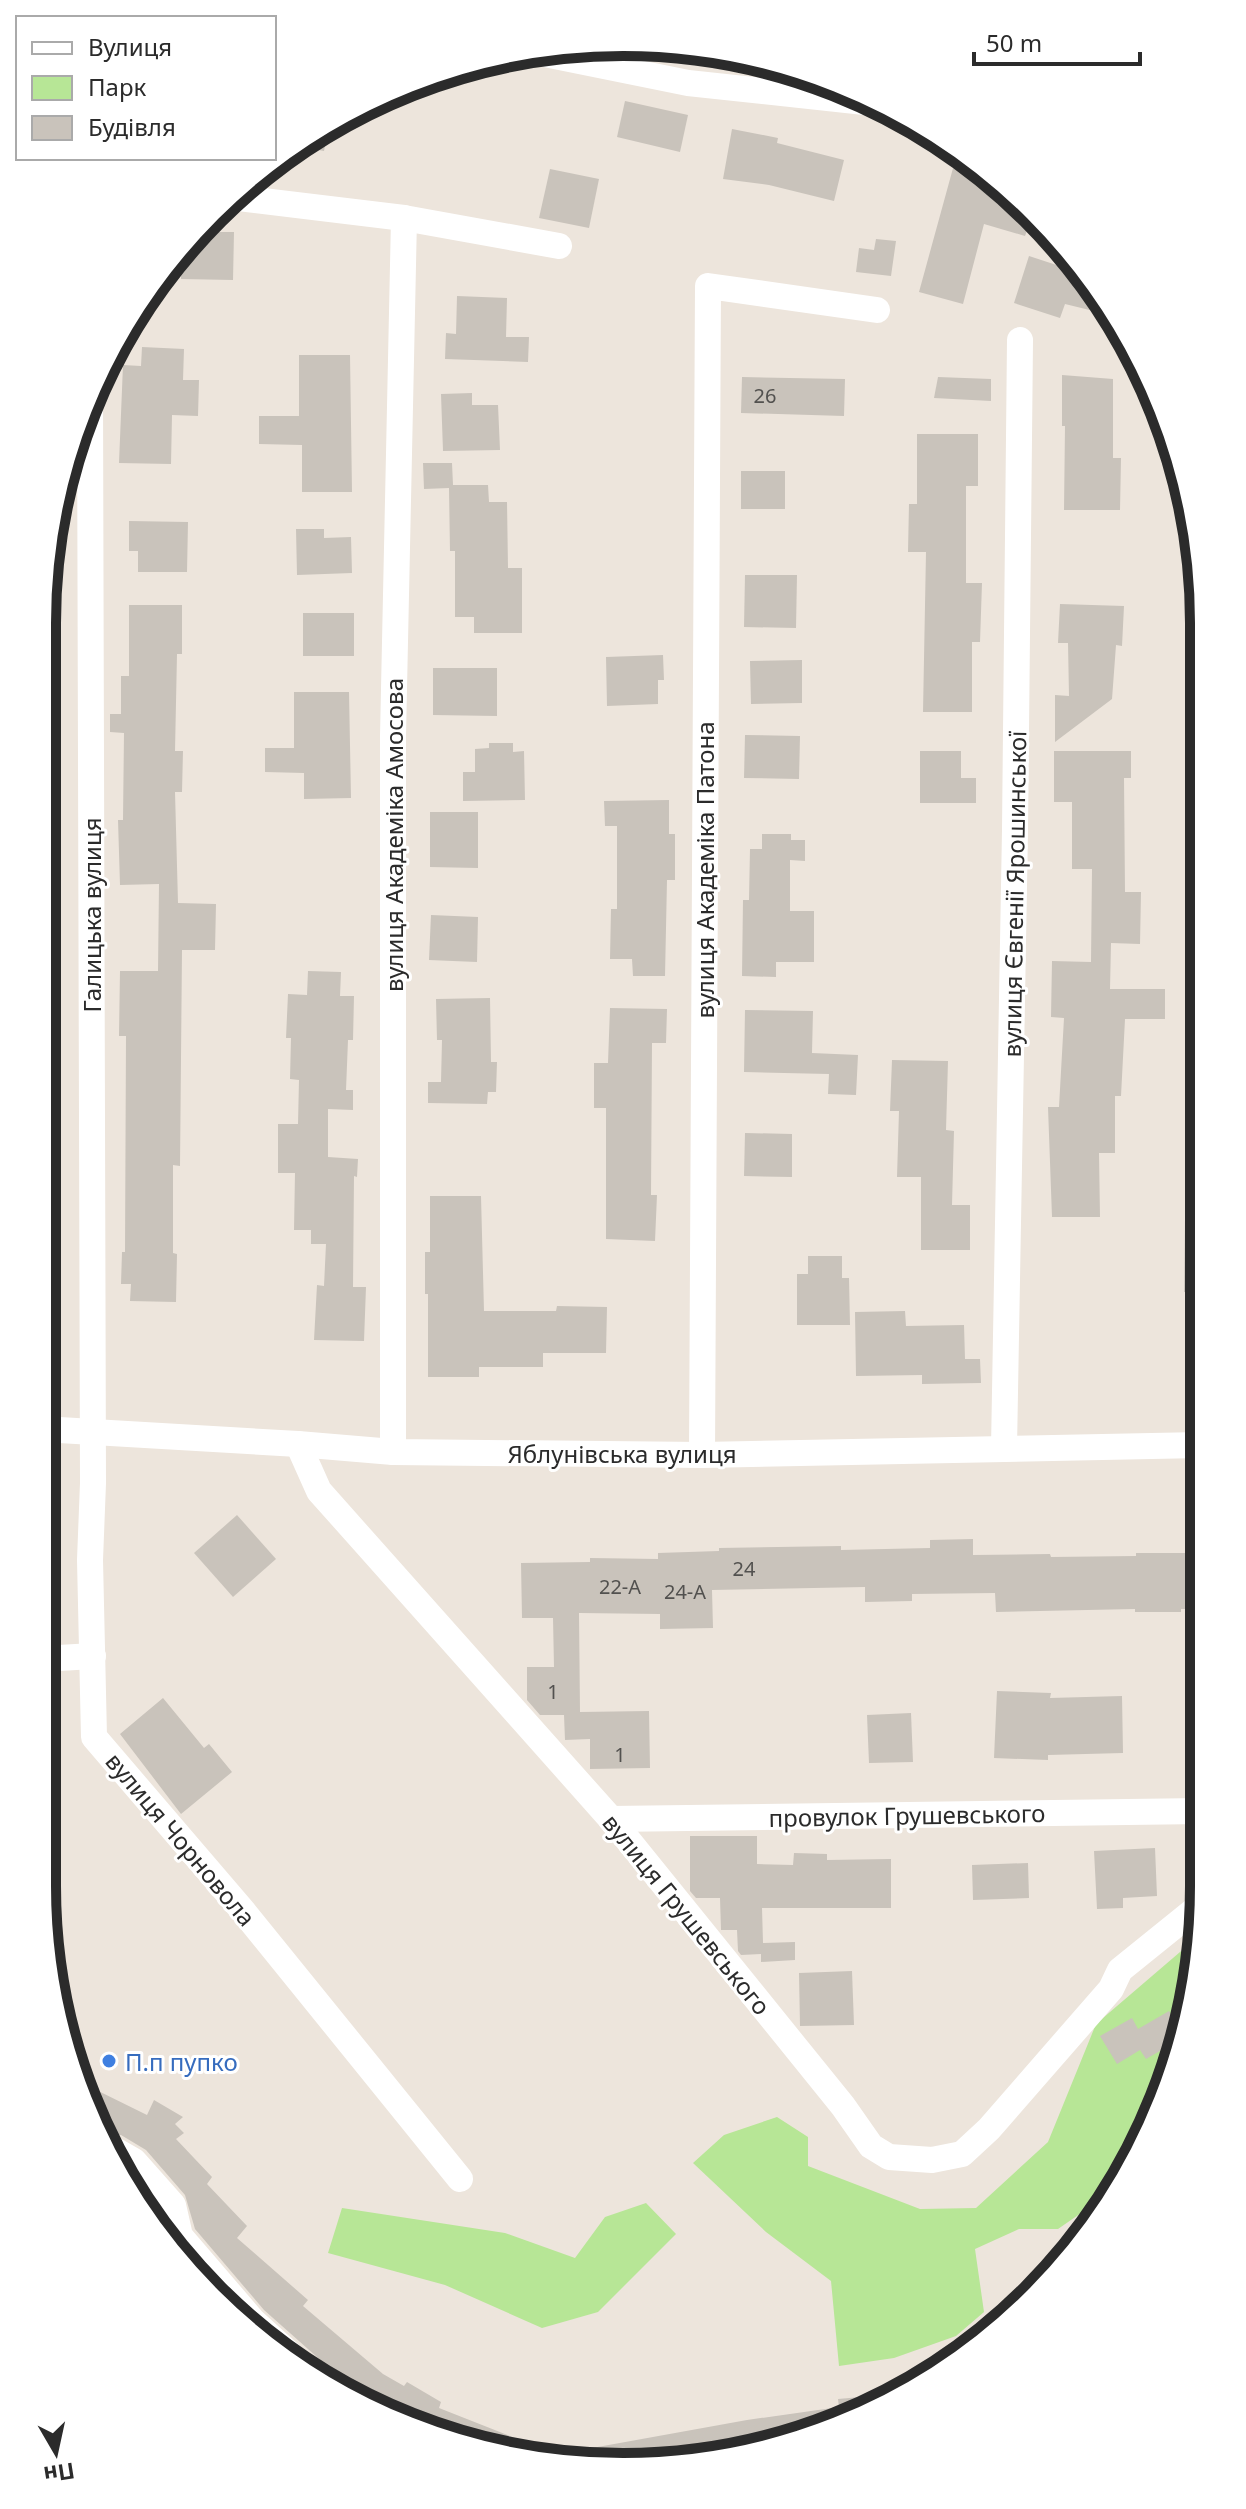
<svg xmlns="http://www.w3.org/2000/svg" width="1246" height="2509" viewBox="0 0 1246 2509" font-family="'Noto Sans',sans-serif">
	<rect width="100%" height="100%" fill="#ede5dc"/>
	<g fill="#b7e696">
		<polygon points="1201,1934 1184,2036 1144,2143 1107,2195 1058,2229 1019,2229 975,2249 984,2312 956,2336 894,2358 839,2366 831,2281 766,2232 693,2163 724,2135 777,2117 808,2137 808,2166 920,2209 976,2208 1048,2142 1096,2024"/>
		<polygon points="646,2203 676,2234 598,2312 542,2328 445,2285 328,2253 342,2208 505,2233 575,2258 605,2217"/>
	</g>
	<g fill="#c9c3bb">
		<polygon points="625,101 688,115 680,152 617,137"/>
		<polygon points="330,122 324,151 296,146 316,131"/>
		<polygon points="732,129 778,138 777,143 844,160 834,201 769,185 723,179"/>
		<polygon points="958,150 977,162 1032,217 1025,236 984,224 963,304 919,292"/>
		<polygon points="550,169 599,179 589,228 539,218"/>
		<polygon points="197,232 234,232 233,280 181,279 181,249"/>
		<polygon points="876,239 896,241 891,276 856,272 859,248 874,250"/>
		<polygon points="1029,256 1087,275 1110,315 1065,304 1060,318 1014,303"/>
		<polygon points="457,296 507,298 506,337 529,337 528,362 445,359 446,333 456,334"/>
		<polygon points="142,347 184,349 183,380 199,380 198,416 172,415 171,464 119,463 123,365 141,366"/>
		<polygon points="299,355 350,355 352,492 302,492 302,445 259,444 259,416 299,416"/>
		<polygon points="1062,375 1113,379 1113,458 1121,458 1120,510 1064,510 1065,426 1062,426"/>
		<polygon points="742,377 845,379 844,416 741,413"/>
		<polygon points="938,377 991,379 991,401 934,398"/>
		<polygon points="472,393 472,405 498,405 500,450 443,451 441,394"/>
		<polygon points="917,434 978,434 978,486 966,486 966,583 982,583 980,642 972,642 972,712 923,712 926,552 908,552 909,504 917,504"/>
		<polygon points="423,463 452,463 453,485 488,485 489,502 507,502 508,568 522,568 522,633 474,633 474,617 455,617 455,551 450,551 449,488 424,489"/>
		<rect x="741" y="471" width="44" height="38"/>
		<polygon points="129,521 188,522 187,572 138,572 138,551 129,551"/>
		<polygon points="296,529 324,529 324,538 351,537 352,573 297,575"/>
		<polygon points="745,575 797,575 796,628 744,627"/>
		<polygon points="1060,604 1124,606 1122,646 1116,645 1112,699 1055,742 1055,695 1069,696 1068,643 1058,643"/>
		<polygon points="129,605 182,605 182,654 177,654 175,751 183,751 182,792 175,792 178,903 216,904 215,950 182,950 180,1166 173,1165 173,1253 177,1254 176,1302 130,1301 131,1284 121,1284 122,1252 125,1252 126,1036 119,1036 120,971 158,971 159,884 120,885 118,820 123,820 124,733 110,732 110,714 121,714 121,676 129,676"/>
		<rect x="303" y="613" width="51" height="43"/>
		<polygon points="663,655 664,680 658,680 658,704 607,706 606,657"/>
		<polygon points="802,660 802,703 751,704 750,661"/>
		<polygon points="433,668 497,668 497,716 433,715"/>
		<polygon points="294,692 349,692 351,798 304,799 304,773 265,772 265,748 294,748"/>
		<polygon points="745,735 800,736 799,779 744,778"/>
		<polygon points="489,743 513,743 513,752 524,751 525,800 463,801 463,772 475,772 475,749 489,748"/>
		<polygon points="920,751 961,751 961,778 976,778 976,803 920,803"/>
		<polygon points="1054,751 1131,751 1131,778 1124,778 1125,892 1141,892 1140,944 1111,943 1110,989 1165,989 1165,1019 1125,1019 1121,1096 1115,1096 1115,1153 1099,1153 1100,1217 1052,1217 1048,1107 1059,1107 1064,1018 1051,1017 1052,961 1091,962 1092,869 1072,869 1072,802 1054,802"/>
		<polygon points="669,800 669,834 675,834 675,880 667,880 665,976 633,976 632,959 610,959 611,909 617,909 617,826 605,826 604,801"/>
		<polygon points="430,812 478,812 478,868 430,867"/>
		<polygon points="762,834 791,834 791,840 805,840 805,861 790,860 790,911 814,911 814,962 776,962 776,977 742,976 743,900 749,900 750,849 762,849"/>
		<polygon points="431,915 478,917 477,962 429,960"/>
		<polygon points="308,971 341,972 340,996 354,996 353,1040 348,1040 346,1090 353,1090 353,1110 328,1109 328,1157 358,1159 357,1177 354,1176 353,1287 366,1287 364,1341 314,1340 317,1285 324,1286 326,1244 311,1244 311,1230 294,1230 295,1173 278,1173 278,1124 298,1124 299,1080 290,1079 291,1038 286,1038 288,994 307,995"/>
		<polygon points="490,998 491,1062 497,1062 496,1092 488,1092 487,1104 428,1103 428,1082 441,1082 442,1040 437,1040 436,999"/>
		<polygon points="610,1008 667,1009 666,1043 652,1043 651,1195 657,1195 655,1241 606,1239 606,1108 594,1108 594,1063 608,1063"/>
		<polygon points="745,1010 813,1011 812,1053 858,1055 856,1095 828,1094 829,1074 744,1072"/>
		<polygon points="892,1060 948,1061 946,1130 954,1131 952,1205 970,1205 970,1250 921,1250 921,1177 897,1177 899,1111 890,1111"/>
		<polygon points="745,1133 792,1134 792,1177 744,1176"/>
		<polygon points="430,1196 481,1196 484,1311 556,1311 557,1306 607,1307 606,1353 543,1353 543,1367 479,1367 479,1377 428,1377 428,1294 425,1294 425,1252 430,1252"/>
		<polygon points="1185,1219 1201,1219 1201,1293 1184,1292"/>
		<polygon points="808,1256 842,1256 842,1278 849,1278 850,1325 797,1325 797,1274 808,1274"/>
		<polygon points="905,1311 906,1326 964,1325 965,1359 980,1359 981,1383 922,1384 922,1375 856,1376 855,1312"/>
		<polygon points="237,1515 276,1559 233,1597 194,1553"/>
		<polygon points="973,1539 973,1555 1050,1554 1051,1557 1136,1556 1136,1553 1202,1553 1202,1609 1181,1609 1181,1612 1135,1612 1135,1609 996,1612 995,1593 912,1594 912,1601 865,1602 865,1587 712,1590 713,1628 660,1629 660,1614 579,1613 580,1712 649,1711 650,1768 590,1769 590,1739 565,1740 564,1715 540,1715 527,1700 527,1667 554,1667 553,1618 522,1618 521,1563 590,1562 590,1558 658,1559 658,1553 719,1551 719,1548 841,1546 841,1550 930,1548 930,1540"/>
		<polygon points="997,1691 1051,1693 1050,1698 1122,1696 1123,1753 1048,1755 1048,1760 994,1758"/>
		<polygon points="163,1698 204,1748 209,1744 232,1772 181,1814 120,1734"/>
		<polygon points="911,1713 913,1762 869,1763 867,1715"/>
		<polygon points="690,1836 757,1836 757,1864 793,1865 794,1853 827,1854 827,1860 891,1859 891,1908 762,1908 763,1943 795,1942 795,1960 761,1962 761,1954 741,1955 738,1951 737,1930 721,1930 720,1898 696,1898 690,1891"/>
		<polygon points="1155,1848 1157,1896 1123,1898 1123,1908 1097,1909 1094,1851"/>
		<polygon points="1028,1863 1029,1898 973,1900 972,1865"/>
		<polygon points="852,1971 854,2025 800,2026 799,1973"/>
		<polygon points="1169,2011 1184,2037 1146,2059 1140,2050 1117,2064 1100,2036 1132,2018 1138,2029"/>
		<polygon points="76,2080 147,2115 154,2100 183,2117 175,2124 184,2133 176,2139 212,2177 207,2184 247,2226 237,2238 308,2300 303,2306 383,2374 404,2386 407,2382 441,2402 439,2408 558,2455 557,2457 509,2456 358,2399 331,2376 326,2365 264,2310 195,2229 185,2195 146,2150 121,2135 106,2135"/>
		<polygon points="131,2182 158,2213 167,2245 162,2240"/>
		<polygon points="894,2394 895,2396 880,2407 698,2462 581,2458 581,2450 747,2420 839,2407 838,2399"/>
	</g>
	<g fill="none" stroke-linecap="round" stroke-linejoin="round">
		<g stroke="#fff" stroke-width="26">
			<polyline points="530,51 688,83 883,104"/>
			<polyline points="230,197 404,218 559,246"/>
			<polyline points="90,398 93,1483 90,1560 94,1737 243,1911 460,2179"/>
			<polyline points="42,1429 298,1444 393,1452 702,1455 1201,1445"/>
			<polyline points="298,1444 319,1491 611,1819 843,2106 871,2146 889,2157 932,2160 962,2154 989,2129 1111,1989 1120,1970 1203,1903"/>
			<polyline points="1004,1448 1015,830 1020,340"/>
			<polyline points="393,1452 393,736 404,218"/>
			<polyline points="702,1455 708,286 877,310"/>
			<polyline points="42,1659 93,1656"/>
			<polyline points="611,1819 1202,1811"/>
			<polyline points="113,2149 134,2161 173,2205 180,2236 253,2321 315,2377"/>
		</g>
	</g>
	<circle fill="#3f7fe0" stroke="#fff" stroke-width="3" cx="109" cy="2061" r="8"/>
	<g text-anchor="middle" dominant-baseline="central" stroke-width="6" stroke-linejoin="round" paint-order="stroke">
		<g font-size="20" fill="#52514f">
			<text x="765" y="395">26</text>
			<text x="744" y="1568">24</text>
			<text x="620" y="1586">22-А</text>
			<text x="685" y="1591">24-А</text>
			<text x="553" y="1691">1</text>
			<text x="620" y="1754">1</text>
		</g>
		<g font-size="24" fill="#2b2b2b" stroke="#fff">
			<text transform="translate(393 835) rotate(-90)">вулиця Академіка Амосова</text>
			<text transform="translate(704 870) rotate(-90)">вулиця Академіка Патона</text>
			<text transform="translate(1014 894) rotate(-89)">вулиця Євгенії Ярошинської</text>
			<text transform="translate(91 915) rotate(-90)">Галицька вулиця</text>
			<text x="622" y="1453">Яблунівська вулиця</text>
			<text transform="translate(907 1815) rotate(-1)">провулок Грушевського</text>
			<text transform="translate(181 1839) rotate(50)">вулиця Чорновола</text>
			<text transform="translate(687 1914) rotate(51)">вулиця Грушевського</text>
		</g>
		<g font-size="24" fill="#366cbe" stroke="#fff" text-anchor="start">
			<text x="125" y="2061">П.п пупко</text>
		</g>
	</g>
	<path d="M0 0H1246V2509H0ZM623 56H623A567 567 0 0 1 1190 623V1886A567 567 0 0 1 623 2453H623A567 567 0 0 1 56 1886V623A567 567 0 0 1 623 56Z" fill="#fff" fill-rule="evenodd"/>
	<path fill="none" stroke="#2b2b2b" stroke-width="10" d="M623 56H623A567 567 0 0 1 1190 623V1886A567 567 0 0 1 623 2453H623A567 567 0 0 1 56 1886V623A567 567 0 0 1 623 56Z"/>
	<rect x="16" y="16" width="260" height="144" fill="#ffffff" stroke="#aaaaaa" stroke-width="2"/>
	<rect x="32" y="42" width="40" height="12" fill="#ffffff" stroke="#aaaaaa" stroke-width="2"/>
	<text x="88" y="56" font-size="24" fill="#2b2b2b">Вулиця</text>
	<rect x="32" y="76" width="40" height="24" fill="#b7e696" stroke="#aaaaaa" stroke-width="2"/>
	<text x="88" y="96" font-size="24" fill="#2b2b2b">Парк</text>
	<rect x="32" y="116" width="40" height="24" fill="#c9c3bb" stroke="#aaaaaa" stroke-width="2"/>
	<text x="88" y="136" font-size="24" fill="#2b2b2b">Будівля</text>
	<g transform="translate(56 2453) rotate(171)" stroke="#ffffff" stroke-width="6" paint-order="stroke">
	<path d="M0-6L14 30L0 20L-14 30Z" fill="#2b2b2b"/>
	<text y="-12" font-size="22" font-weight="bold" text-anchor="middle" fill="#2b2b2b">Пн</text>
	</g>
	<path d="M974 52v12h166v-12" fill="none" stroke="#2b2b2b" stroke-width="4"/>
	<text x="986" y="52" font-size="24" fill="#2b2b2b" stroke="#ffffff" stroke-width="6" paint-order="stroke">50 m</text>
</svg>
